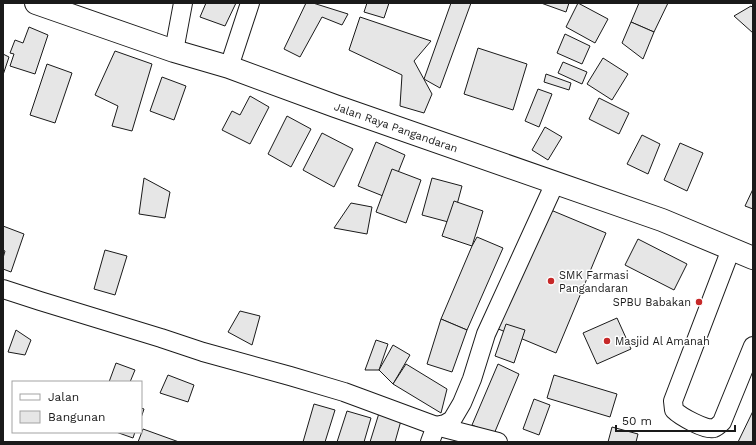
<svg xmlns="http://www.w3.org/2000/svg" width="756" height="445" viewBox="0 0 756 445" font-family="'Work Sans',sans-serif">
	<rect width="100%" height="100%" fill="#fff"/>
	<g fill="#e6e6e6" stroke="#1a1a1a">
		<polygon points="206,3 236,3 225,26 200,17"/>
		<polygon points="306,3 313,3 348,14 342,25 322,17 300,57 284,49"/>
		<polygon points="367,3 389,3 384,18 364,12"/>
		<polygon points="451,3 471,3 440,88 424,79"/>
		<polygon points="541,3 569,3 566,12"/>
		<polygon points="578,3 608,19 595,43 566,27"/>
		<polygon points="639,3 668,3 654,32 631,22"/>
		<polygon points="751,6 753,8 753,33 734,16"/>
		<polygon points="360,17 431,41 414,61 432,94 424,113 400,106 402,75 349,50"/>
		<polygon points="631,22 654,32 643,59 622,43"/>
		<polygon points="29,27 48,35 35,74 10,66 14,54 10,53 15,40 23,43"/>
		<polygon points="565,34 590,46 582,64 557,53"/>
		<polygon points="478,48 527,64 513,110 464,94"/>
		<polygon points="115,51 152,64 132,131 112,126 118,106 95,95"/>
		<polygon points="3,54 9,57 3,75"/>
		<polygon points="603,58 628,74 612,100 587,84"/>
		<polygon points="563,62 587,72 582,84 558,73"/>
		<polygon points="47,64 72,73 55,123 30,115"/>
		<polygon points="546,74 571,83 569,90 544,82"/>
		<polygon points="162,77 186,86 174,120 150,111"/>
		<polygon points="538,89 552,94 539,127 525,121"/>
		<polygon points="250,96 269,107 250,144 222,130 232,111 240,115"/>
		<polygon points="599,98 629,113 619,134 589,119"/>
		<polygon points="287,116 311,129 291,167 268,154"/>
		<polygon points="545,127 562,137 548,160 532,150"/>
		<polygon points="322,133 353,149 334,187 303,170"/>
		<polygon points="642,135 660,144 648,174 627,164"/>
		<polygon points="376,142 405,155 388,198 358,186"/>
		<polygon points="680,143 703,153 687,191 664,180"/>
		<polygon points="392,169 421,180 406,223 376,212"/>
		<polygon points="144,178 170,192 165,218 139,214"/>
		<polygon points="432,178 462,186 452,223 422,215"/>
		<polygon points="753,189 753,209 745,206"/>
		<polygon points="454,201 483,211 472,246 442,236"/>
		<polygon points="351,203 372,207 367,234 334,228"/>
		<polygon points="546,208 606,233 556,353 496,328"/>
		<polygon points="3,226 24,234 11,272 3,269 3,258 5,251 3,250"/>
		<polygon points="477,237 503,248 467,330 441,319 472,246"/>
		<polygon points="638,239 687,264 674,290 625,265"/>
		<polygon points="105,250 127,256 115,295 94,289"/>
		<polygon points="240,311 260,316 252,345 228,332"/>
		<polygon points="617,318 631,349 597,364 583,333"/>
		<polygon points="441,319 467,330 452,372 427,364"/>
		<polygon points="506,324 525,330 514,363 495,356"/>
		<polygon points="16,330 31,340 25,355 8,352"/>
		<polygon points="376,340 388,344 379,370 365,370"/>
		<polygon points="393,345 410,355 393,384 379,370"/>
		<polygon points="116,363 135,370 130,382 109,382"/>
		<polygon points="406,364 447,389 441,413 393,384"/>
		<polygon points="498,364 519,374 494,434 472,425"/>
		<polygon points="168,375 194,385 188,402 160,393"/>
		<polygon points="554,375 617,394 610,417 547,398"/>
		<polygon points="534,399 550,405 539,435 523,429"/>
		<polygon points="314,404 335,410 325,442 303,442"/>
		<polygon points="141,408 144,409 141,418"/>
		<polygon points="380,410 402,417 395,442 370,442"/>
		<polygon points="347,411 371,418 364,442 337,442"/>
		<polygon points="753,411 753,442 738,442"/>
		<polygon points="612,427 638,434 636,442 608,442"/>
		<polygon points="143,429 179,442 138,442"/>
		<polygon points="116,432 135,432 133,438"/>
	</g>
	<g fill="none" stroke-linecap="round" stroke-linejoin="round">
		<g stroke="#1a1a1a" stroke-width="20">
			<g id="minor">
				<polyline points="174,51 183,3"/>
				<polyline points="229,67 250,3"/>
				<path d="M731,249l-58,152 1,9c6,6 32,21 40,18 3,-1 6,-4 8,-6l31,-76"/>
				<polyline points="3,289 40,301 161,338 203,352 290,376 344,392 436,426 498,442"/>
				<polyline points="430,442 436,426 445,424 452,420 462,403 472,379 486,334 555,183"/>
			</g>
		</g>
		<g stroke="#1a1a1a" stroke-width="24">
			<g id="highway">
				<path id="s1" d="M36,3l138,48 55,16 106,39 327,114 91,38"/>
			</g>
		</g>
		<use href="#minor" stroke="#fff" stroke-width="18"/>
		<use href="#highway" stroke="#fff" stroke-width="22"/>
	</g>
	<g fill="#c62828" stroke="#fff" stroke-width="1.5">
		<circle cx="551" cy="281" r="4"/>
		<circle cx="699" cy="302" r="4"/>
		<circle cx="607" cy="341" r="4"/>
	</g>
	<g text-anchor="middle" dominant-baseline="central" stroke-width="3" stroke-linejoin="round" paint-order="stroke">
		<g font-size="11" fill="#1a1a1a" stroke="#fff">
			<text stroke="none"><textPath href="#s1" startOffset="381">Jalan Raya Pangandaran</textPath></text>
		</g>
		<g font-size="11" fill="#1a1a1a" stroke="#fff" text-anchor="start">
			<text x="559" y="275">SMK Farmasi<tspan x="559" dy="13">Pangandaran</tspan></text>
			<text x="691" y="302" text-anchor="end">SPBU Babakan</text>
			<text x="615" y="341">Masjid Al Amanah</text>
		</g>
	</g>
	<rect width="756" height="445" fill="none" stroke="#1a1a1a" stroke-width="8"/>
	<rect x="12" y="381" width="130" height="52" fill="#ffffff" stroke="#a3a3a3"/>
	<rect x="20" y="394" width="20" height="6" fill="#ffffff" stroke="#a3a3a3"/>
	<text x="48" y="401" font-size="12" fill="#1a1a1a">Jalan</text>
	<rect x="20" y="411" width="20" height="12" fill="#e6e6e6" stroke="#a3a3a3"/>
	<text x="48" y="421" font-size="12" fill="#1a1a1a">Bangunan</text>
	<path d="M616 425v6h119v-6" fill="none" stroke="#1a1a1a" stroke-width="2"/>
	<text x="622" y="425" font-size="12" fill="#1a1a1a" stroke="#ffffff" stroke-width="3" paint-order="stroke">50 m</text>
</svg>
